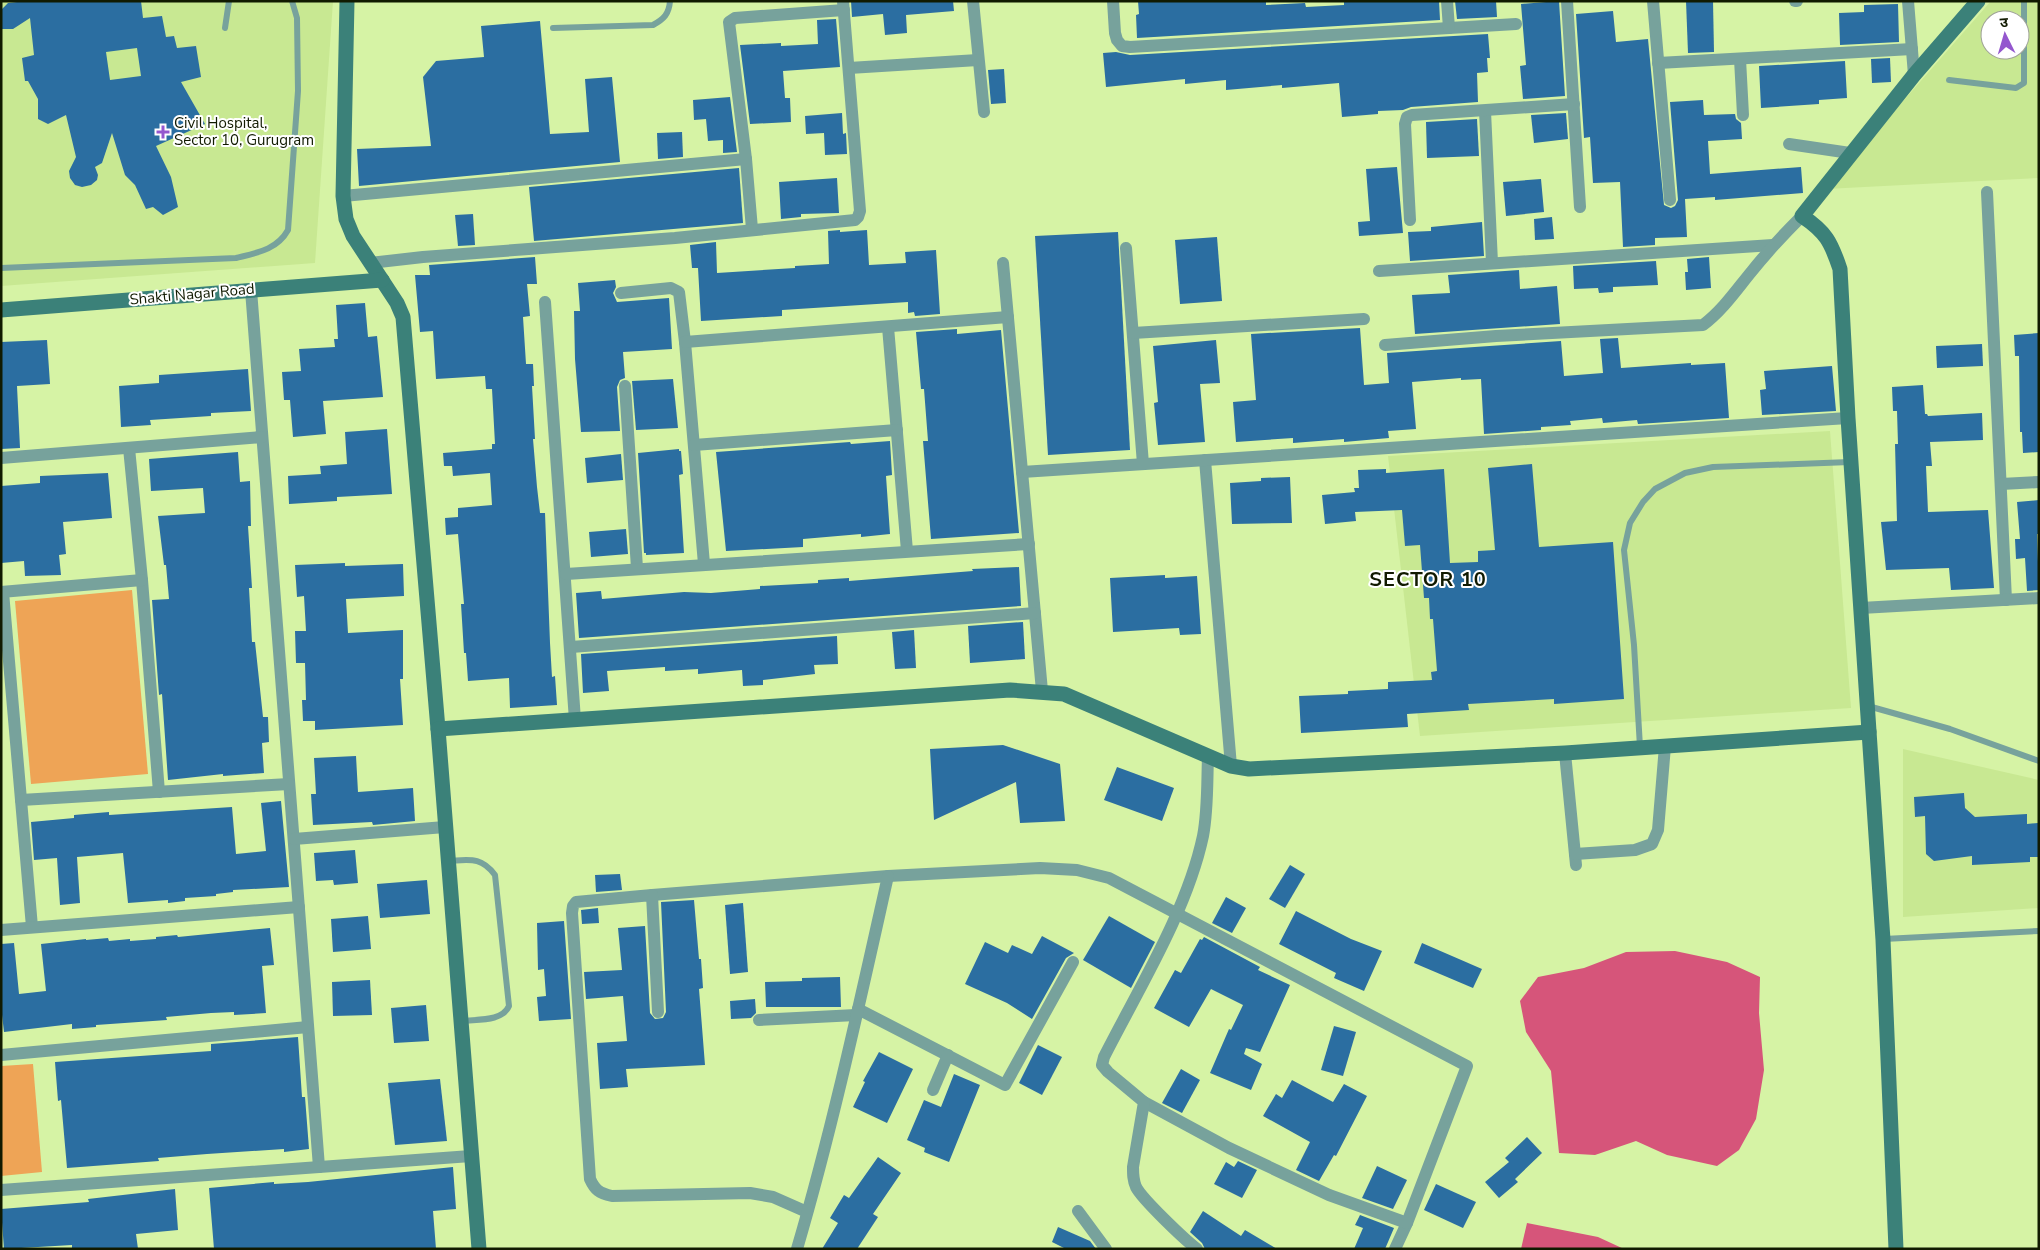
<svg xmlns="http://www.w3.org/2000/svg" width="2040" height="1250" viewBox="0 0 2040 1250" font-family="'Nunito Sans','Noto Sans Devanagari',sans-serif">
	<rect width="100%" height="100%" fill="#d6f3a5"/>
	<g fill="#c8e892" fill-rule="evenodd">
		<polygon points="1,1 333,1 315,263 1,286"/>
		<path d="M1991,1h48v177l-213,11zM1990,20h30v30h-30z"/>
		<polygon points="1830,431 1851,708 1420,736 1388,456"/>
		<polygon points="1903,749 2039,780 2039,908 1903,917"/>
	</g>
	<g fill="#eea456">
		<polygon points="132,590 148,774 31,784 15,601"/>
		<polygon points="33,1064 42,1172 1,1176 1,1066"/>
	</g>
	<g fill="#d6557a">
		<polygon points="1675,951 1727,962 1760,977 1759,1013 1764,1070 1756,1119 1739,1150 1717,1166 1667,1155 1636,1141 1595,1155 1559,1153 1551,1071 1526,1032 1520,1001 1538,977 1584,968 1626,952"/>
		<polygon points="1527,1223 1598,1237 1624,1249 1521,1249"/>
	</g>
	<g fill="#2b6ea1" fill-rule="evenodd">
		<path d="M26,1h115l2,17 19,-2 4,21 8,-1 3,12 19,-2 5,31 -20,5 24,42 -49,22 15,31 7,30 -15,8 -10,-8 -7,2 -11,-24 -10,-10 -13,-42 -10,30 -7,4 3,8 -1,5 -6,5 -9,2 -7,-2 -5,-7 -1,-7 7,-14 -10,-42 -18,9 -10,-5v-20l-10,-18h-3l-3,-23 12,-3 -4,-37 -17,11h-12v-19l7,-7zM137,48l4,28 -31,4 -4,-28z"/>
		<polygon points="851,1 953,1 954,11 906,15 907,33 885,35 883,14 852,17"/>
		<polygon points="1138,1 1266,1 1266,5 1305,3 1306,7 1344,5 1344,1 1439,1 1440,20 1137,38 1136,15 1139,14"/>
		<polygon points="1455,1 1496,1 1497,17 1457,19"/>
		<polygon points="1559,1 1565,96 1523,99 1520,66 1526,65 1521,4"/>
		<polygon points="1686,1 1713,1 1714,52 1688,53"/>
		<polygon points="1898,4 1899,42 1840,45 1839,13 1864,12 1864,5"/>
		<polygon points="1613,11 1616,42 1648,39 1664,205 1671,208 1675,206 1678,200 1670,102 1703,100 1704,115 1735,114 1736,119 1741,123 1742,139 1708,141 1710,174 1801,167 1803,193 1715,200 1715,197 1685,199 1687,237 1655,238 1655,245 1623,247 1620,182 1593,183 1590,137 1584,138 1576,14"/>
		<polygon points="836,19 840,67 783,71 785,98 790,98 791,122 750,124 740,45 781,43 781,46 818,44 817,20"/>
		<polygon points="540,21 550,134 589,132 585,79 612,77 620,162 359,186 357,149 431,146 423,77 436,61 484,57 481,26"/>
		<polygon points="1488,34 1490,58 1487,58 1488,72 1477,73 1478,102 1411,107 1403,110 1378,111 1378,114 1342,117 1339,83 1282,88 1282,85 1226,90 1226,80 1185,84 1185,79 1106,87 1103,53 1116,52 1130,55"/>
		<polygon points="1890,58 1891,82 1872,83 1871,59"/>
		<polygon points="1845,61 1847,98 1819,100 1819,104 1761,108 1759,66"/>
		<polygon points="1004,69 1006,103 991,104 988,70"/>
		<polygon points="730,97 737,152 723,153 723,140 708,141 706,119 694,120 693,100"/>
		<polygon points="842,113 843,134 846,133 847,154 825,155 824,133 806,134 805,116"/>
		<polygon points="1566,113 1568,139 1534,143 1531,115"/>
		<polygon points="1477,119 1479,156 1427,158 1426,122"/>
		<polygon points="682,132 683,157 658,159 657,133"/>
		<polygon points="1397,167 1403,233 1359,236 1358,222 1370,221 1366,169"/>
		<polygon points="739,168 743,223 534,241 529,187"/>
		<polygon points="837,178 839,213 801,214 801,217 781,219 779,182"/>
		<polygon points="1541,179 1544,212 1506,216 1503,182"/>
		<polygon points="473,214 475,245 458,246 455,215"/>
		<polygon points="1552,217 1554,239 1535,240 1534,219"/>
		<polygon points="1482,222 1484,256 1410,261 1408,232 1431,231 1431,227"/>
		<polygon points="840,230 840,232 867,230 869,265 906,263 905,252 936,250 940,314 915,316 914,312 908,313 908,302 782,310 782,316 701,321 698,268 692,268 690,245 716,242 717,273 795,268 795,266 829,264 828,231"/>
		<polygon points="1118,232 1130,450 1048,455 1035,236"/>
		<polygon points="1217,237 1222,301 1180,304 1175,240"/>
		<polygon points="535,257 537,284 527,284 530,316 523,317 526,364 533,364 534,386 532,386 535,439 533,439 537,487 540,513 545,513 550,643 552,677 555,676 557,705 510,708 509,678 468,681 466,653 464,653 461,604 464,604 458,534 446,535 445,518 458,517 458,508 492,505 490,473 453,476 452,466 444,466 443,453 492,449 492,444 495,444 492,389 486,389 485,376 436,379 433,331 420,332 415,275 430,275 429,265"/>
		<polygon points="1709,257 1711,288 1686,290 1685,272 1688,272 1687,259"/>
		<polygon points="1656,261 1658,285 1613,287 1613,292 1599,293 1598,288 1574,289 1573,266"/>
		<polygon points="1519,270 1520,289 1557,286 1560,324 1415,334 1412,295 1450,293 1448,275"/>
		<polygon points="615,280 616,287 613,293 617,302 669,298 672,349 623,352 625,378 620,380 617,387 620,431 581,432 575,359 574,311 580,311 578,283"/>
		<polygon points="365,303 368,337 377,336 383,397 323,401 326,434 293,437 290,400 284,400 282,372 301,371 299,349 335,347 334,339 338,339 336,305"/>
		<polygon points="1360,328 1364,385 1389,383 1387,353 1561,341 1564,376 1603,373 1600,339 1618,338 1621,368 1691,363 1691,365 1725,363 1729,418 1638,424 1637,420 1603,423 1602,418 1570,421 1571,425 1541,427 1541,430 1484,434 1481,379 1461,380 1461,378 1412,382 1416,429 1388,431 1389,438 1344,442 1344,439 1293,443 1293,438 1236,442 1233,402 1256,400 1251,334"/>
		<polygon points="957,329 957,334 1001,330 1019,533 931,539 923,441 928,441 924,389 921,389 916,332"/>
		<polygon points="2039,333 2039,452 2023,453 2022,432 2020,432 2019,356 2015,356 2014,335"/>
		<polygon points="47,340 50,384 17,386 20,448 1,449 1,342"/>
		<polygon points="1216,340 1220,383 1200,384 1205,442 1158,445 1154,403 1158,402 1153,346"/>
		<polygon points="1982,344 1983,366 1937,368 1936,346"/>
		<polygon points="1832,366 1836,411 1762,415 1760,390 1766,389 1764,371"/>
		<polygon points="248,369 251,411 211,413 211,416 150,420 151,425 121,427 119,386 159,383 159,375"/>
		<polygon points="673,379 678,428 636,430 632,381"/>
		<polygon points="1923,385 1925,414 1927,414 1928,416 1982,413 1983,440 1930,442 1932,466 1926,466 1928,512 1988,510 1994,588 1951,590 1949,568 1886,570 1881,522 1897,521 1895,444 1898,444 1897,411 1893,411 1892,387"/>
		<polygon points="387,429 392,494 337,497 337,501 289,504 288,476 321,474 320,466 347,464 345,432"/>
		<polygon points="890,441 892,475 886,476 890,534 861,537 861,534 803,539 803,547 726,551 716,452 850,442 851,444"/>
		<polygon points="679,449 679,451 681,451 683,474 679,475 684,553 646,555 646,553 644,553 638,453"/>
		<polygon points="238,452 240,482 250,481 251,526 248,526 252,588 249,588 252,642 255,642 263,717 268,717 269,742 262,743 264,773 223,776 223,774 168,780 162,694 159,695 152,600 169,599 166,565 164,565 158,516 205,513 203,488 151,491 149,459"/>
		<polygon points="621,454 623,480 587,483 585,458"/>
		<polygon points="1532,464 1539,547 1613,542 1624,699 1554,704 1554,699 1468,704 1469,710 1407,714 1408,727 1301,733 1299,696 1348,694 1348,691 1388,689 1388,682 1432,680 1431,672 1437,671 1433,619 1430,619 1429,598 1424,598 1420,545 1405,546 1402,510 1355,512 1356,521 1325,524 1322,495 1355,492 1354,488 1359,488 1358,470 1386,469 1386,473 1444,469 1450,563 1478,562 1478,551 1495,550 1488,468"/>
		<polygon points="108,473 112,518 63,522 66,554 59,555 61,575 25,576 24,561 1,563 1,486 40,483 40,476"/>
		<polygon points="1290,477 1292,523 1232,524 1230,483 1261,481 1261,478"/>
		<polygon points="2039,500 2039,534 2037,534 2039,590 2027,591 2025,558 2016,559 2015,539 2020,539 2017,502"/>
		<polygon points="626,529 628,554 591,557 589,532"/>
		<polygon points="345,563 345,566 403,564 404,596 346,599 348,633 403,630 403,679 400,679 403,725 315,730 315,721 303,721 302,700 306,700 305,663 296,663 295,631 306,631 304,596 297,597 295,565"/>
		<polygon points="1019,567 1021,606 579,638 576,593 601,591 602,599 684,592 711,593 760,589 760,586 818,583 818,580 849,578 849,581 973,571 972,569"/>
		<polygon points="1165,575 1165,578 1197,576 1201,634 1180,635 1179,628 1113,632 1110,578"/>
		<polygon points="1023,622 1025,659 970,663 968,626"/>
		<polygon points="914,630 916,668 895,669 892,632"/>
		<polygon points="837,636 838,664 814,665 815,674 763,680 763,685 743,686 742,670 698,674 698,669 665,671 665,667 607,671 609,691 583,693 581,654"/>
		<polygon points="1003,745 1060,764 1065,821 1020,823 1016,782 934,820 930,749"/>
		<polygon points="356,756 358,792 413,788 415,821 373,825 372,822 313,825 311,794 316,794 314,758"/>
		<polygon points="1117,767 1174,788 1162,821 1104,800"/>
		<polygon points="1964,793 1965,808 1975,817 2027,814 2027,824 2038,823 2039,857 2030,857 2030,862 1972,865 1972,856 1934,861 1926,854 1925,816 1915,817 1914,797"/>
		<polygon points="281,801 289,887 233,890 233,892 216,894 216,896 185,898 185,901 168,903 168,900 128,903 123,853 77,857 80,903 60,905 57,858 34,860 31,822 74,818 74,815 109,812 109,815 232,807 236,854 266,851 261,803"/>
		<polygon points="355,850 358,883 334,885 333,880 316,881 314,853"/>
		<polygon points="1290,865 1305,874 1285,908 1269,899"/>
		<polygon points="620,874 622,890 596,892 595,875"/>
		<polygon points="427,880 430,914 380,918 377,884"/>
		<polygon points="1226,897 1246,908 1232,933 1212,923"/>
		<polygon points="694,900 699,959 701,959 703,988 699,989 705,1065 626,1069 628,1087 600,1089 597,1043 627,1041 623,996 586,999 584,972 622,970 618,928 645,926 650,1013 655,1019 663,1018 666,1012 661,902"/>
		<polygon points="743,903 748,972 730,974 725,905"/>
		<polygon points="598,908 599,923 582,924 581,910"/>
		<polygon points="1296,911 1351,939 1382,951 1364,991 1334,978 1336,973 1279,944"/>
		<polygon points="368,916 371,949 333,952 331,919"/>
		<polygon points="1109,916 1155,942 1131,988 1083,960"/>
		<polygon points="564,921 571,1019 539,1021 537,997 546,996 544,969 538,970 537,923"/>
		<polygon points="270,928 274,965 262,966 266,1013 234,1015 234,1012 211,1013 166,1017 167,1020 96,1025 96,1027 72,1029 72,1024 4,1032 1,1006 1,944 14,943 19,994 46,991 41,944 86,939 86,940 108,938 109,941 130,939 130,941 156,939 156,937 177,935 178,937"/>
		<polygon points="1042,936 1074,953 1066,958 1032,1019 1007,1003 965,984 985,942 1008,953 1012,945 1032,954"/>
		<polygon points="1204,937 1260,967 1258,970 1290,985 1260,1052 1246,1048 1244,1054 1262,1064 1251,1090 1210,1073 1229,1029 1231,1030 1243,1005 1211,989 1189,1027 1154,1008 1175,970 1181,973 1200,939 1202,940"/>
		<polygon points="1422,943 1482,969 1473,988 1414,963"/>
		<polygon points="840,977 841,1007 766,1007 765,982 802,981 802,978"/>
		<polygon points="370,980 372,1015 333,1016 332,982"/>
		<polygon points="755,999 756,1013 751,1018 731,1019 730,1001"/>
		<polygon points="426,1005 429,1041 394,1043 391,1008"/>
		<polygon points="1334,1026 1356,1032 1343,1076 1321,1070"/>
		<polygon points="298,1037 302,1097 305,1097 309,1149 284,1152 284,1149 207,1154 158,1158 159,1161 67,1168 61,1100 58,1101 55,1062 211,1051 211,1044"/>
		<polygon points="1038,1045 1062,1057 1042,1095 1019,1083"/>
		<polygon points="879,1052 913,1069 887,1123 853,1107 865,1082 863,1081"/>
		<polygon points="1181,1069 1200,1080 1182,1113 1162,1103"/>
		<polygon points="954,1074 980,1085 949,1162 924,1152 925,1148 907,1140 924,1100 941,1107"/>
		<polygon points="440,1079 447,1141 395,1145 388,1083"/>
		<polygon points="1292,1080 1333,1102 1344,1084 1367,1096 1336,1156 1334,1155 1319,1181 1296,1170 1310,1142 1263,1116 1276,1094 1282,1098"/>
		<polygon points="1527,1137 1542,1153 1515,1179 1518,1182 1499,1198 1485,1182 1509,1162 1505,1158"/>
		<polygon points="878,1157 901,1173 873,1214 878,1217 857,1249 822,1249 838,1223 830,1218 844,1195 849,1198"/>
		<polygon points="1238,1161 1257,1170 1242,1198 1214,1184 1226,1162 1234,1167"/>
		<polygon points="1377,1166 1407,1180 1393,1209 1362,1198"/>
		<polygon points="453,1167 456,1209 433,1211 436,1249 214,1249 209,1188 274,1182 274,1184 308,1182"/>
		<polygon points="1436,1184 1476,1202 1463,1228 1424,1210"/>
		<polygon points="175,1189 178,1230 136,1234 138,1249 72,1249 72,1245 4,1249 1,1209 89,1202 88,1199"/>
		<polygon points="1203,1211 1241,1236 1245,1230 1277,1249 1205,1249 1202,1243 1190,1232"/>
		<polygon points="1360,1215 1394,1228 1385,1249 1354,1249 1363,1228 1355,1225"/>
		<polygon points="1058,1227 1090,1241 1096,1249 1066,1249 1052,1242"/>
	</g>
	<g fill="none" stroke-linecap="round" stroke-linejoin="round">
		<g stroke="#77a29c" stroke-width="6">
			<polyline points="225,28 229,1"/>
			<path d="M553,28l100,-3c11,-6 16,-11 17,-24"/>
			<polyline points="1949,80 2016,88 2024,83 2024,1"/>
			<path d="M1,268l235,-10c20,-5 41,-8 52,-28l10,-139 -1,-73 -5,-17"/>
			<polyline points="1868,706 1950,729 2039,761"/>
			<polyline points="1640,747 1634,645 1624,550 1630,523 1643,502 1655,489 1685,473 1713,467 1850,462"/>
			<path d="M448,861c21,-1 33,-5 47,14l14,131c-7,16 -32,13 -47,15"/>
			<polyline points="1884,939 2039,931"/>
		</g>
		<g stroke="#77a29c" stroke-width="12">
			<polyline points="973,1 984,112"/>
			<polyline points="1113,1 1115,33 1117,40 1122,46 1130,47 1516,24"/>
			<polyline points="1447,1 1449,28"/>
			<polyline points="1567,1 1580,207"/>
			<polyline points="1653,1 1670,200"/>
			<polyline points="1795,1 1797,1"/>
			<polyline points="1908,1 1914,75"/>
			<polyline points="1740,59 1743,115"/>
			<polyline points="1658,63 1912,49"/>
			<polyline points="849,68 978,60"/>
			<polyline points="1485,111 1492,263"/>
			<polyline points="1789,144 1850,153"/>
			<polyline points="1987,192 2006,600"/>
			<polyline points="343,196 746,159"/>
			<polyline points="1410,220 1405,124 1407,117 1412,115 1574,104"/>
			<polyline points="752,229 746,159 729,22 735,18 844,10"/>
			<polyline points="1126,248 1143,464"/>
			<polyline points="370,263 423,257 675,238 855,220 858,217 860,211 843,1"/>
			<polyline points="1003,263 1042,691"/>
			<polyline points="1379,271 1773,245"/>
			<polyline points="251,290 319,1167"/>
			<polyline points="621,293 671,288 679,292 685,342 704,564"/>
			<polyline points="545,302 575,720"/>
			<polyline points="888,327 907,551"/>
			<polyline points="1133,333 1364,319"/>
			<polyline points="685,342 1008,317"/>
			<path d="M1385,345l111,-9 207,-11c20,-15 34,-36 49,-54 16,-20 32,-37 50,-55"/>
			<polyline points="625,386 637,568"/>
			<polyline points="694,445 897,430"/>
			<polyline points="129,448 142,580 159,792"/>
			<polyline points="1,458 262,437"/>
			<polyline points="1205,460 1231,766"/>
			<polyline points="1022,472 1848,418"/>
			<polyline points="2001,484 2039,482"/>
			<polyline points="566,574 1029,544"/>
			<polyline points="1,592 142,580"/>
			<polyline points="3,592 32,927"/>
			<polyline points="1861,608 2039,598"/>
			<polyline points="571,647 1035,613"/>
			<polyline points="1565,753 1576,865"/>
			<polyline points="21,800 289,784"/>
			<polyline points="294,839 445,827"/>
			<polyline points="1575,854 1635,850 1652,844 1658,830 1665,746"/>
			<polyline points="652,895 888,876 1040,868 1077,870 1109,878 1467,1066 1407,1223 1395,1249"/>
			<polyline points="1,930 299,907"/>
			<polyline points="858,1009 1005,1085 1073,962"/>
			<path d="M658,1012l-6,-117 -76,7 -3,4 -1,7 18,266c5,11 9,14 22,17l138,-3 23,4 34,15"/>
			<polyline points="759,1020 856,1015"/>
			<polyline points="1,1055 308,1027"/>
			<polyline points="933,1090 948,1055"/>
			<polyline points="1144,1102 1229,1148 1329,1195 1407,1223"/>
			<polyline points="1,1190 471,1156"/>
			<polyline points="1078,1211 1106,1249"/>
			<path d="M797,1249c36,-123 63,-248 91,-373"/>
			<path d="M1197,1249c-12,-9 -55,-50 -61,-62 -3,-7 -3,-12 -3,-20l11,-65 -36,-30 -6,-7 2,-8c35,-69 83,-146 99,-221 5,-26 4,-54 5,-80"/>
		</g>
		<g stroke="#3b8179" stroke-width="15">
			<polyline points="347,1 343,196 346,219 353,236 397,303 403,317 438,729 479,1249"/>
			<polyline points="1,310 382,280"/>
			<polyline points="438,729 1010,690 1064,694 1231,766 1249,769 1565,753 1869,732"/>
			<path d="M1896,1249l-13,-309 -35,-522 -8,-149c-9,-27 -14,-37 -38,-53l112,-141 64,-74"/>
		</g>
	</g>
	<path fill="#9457ce" stroke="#fff" stroke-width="2" d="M160.5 124.5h5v5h5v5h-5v5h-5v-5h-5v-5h5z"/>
	<g text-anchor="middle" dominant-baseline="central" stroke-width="4" stroke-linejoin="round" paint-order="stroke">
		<g font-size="15" fill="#111a00" stroke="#fff" text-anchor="start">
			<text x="174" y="123">Civil Hospital,<tspan x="174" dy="17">Sector 10, Gurugram</tspan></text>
		</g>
		<g font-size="15" fill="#111a00" stroke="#fff">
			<text transform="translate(192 294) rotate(-5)">Shakti Nagar Road</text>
		</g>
		<g font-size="20" font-weight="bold" letter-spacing="1" fill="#111a00" stroke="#fff">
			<text x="1428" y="579">SECTOR 10</text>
		</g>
	</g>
	<rect width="2040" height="1250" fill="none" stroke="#111a00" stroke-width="5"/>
	<g transform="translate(2005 35) rotate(355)"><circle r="24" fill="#ffffff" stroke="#a0a399"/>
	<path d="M0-4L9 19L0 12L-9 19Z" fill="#9457ce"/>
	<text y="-8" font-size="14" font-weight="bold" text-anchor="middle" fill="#111a00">उ</text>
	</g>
</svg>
